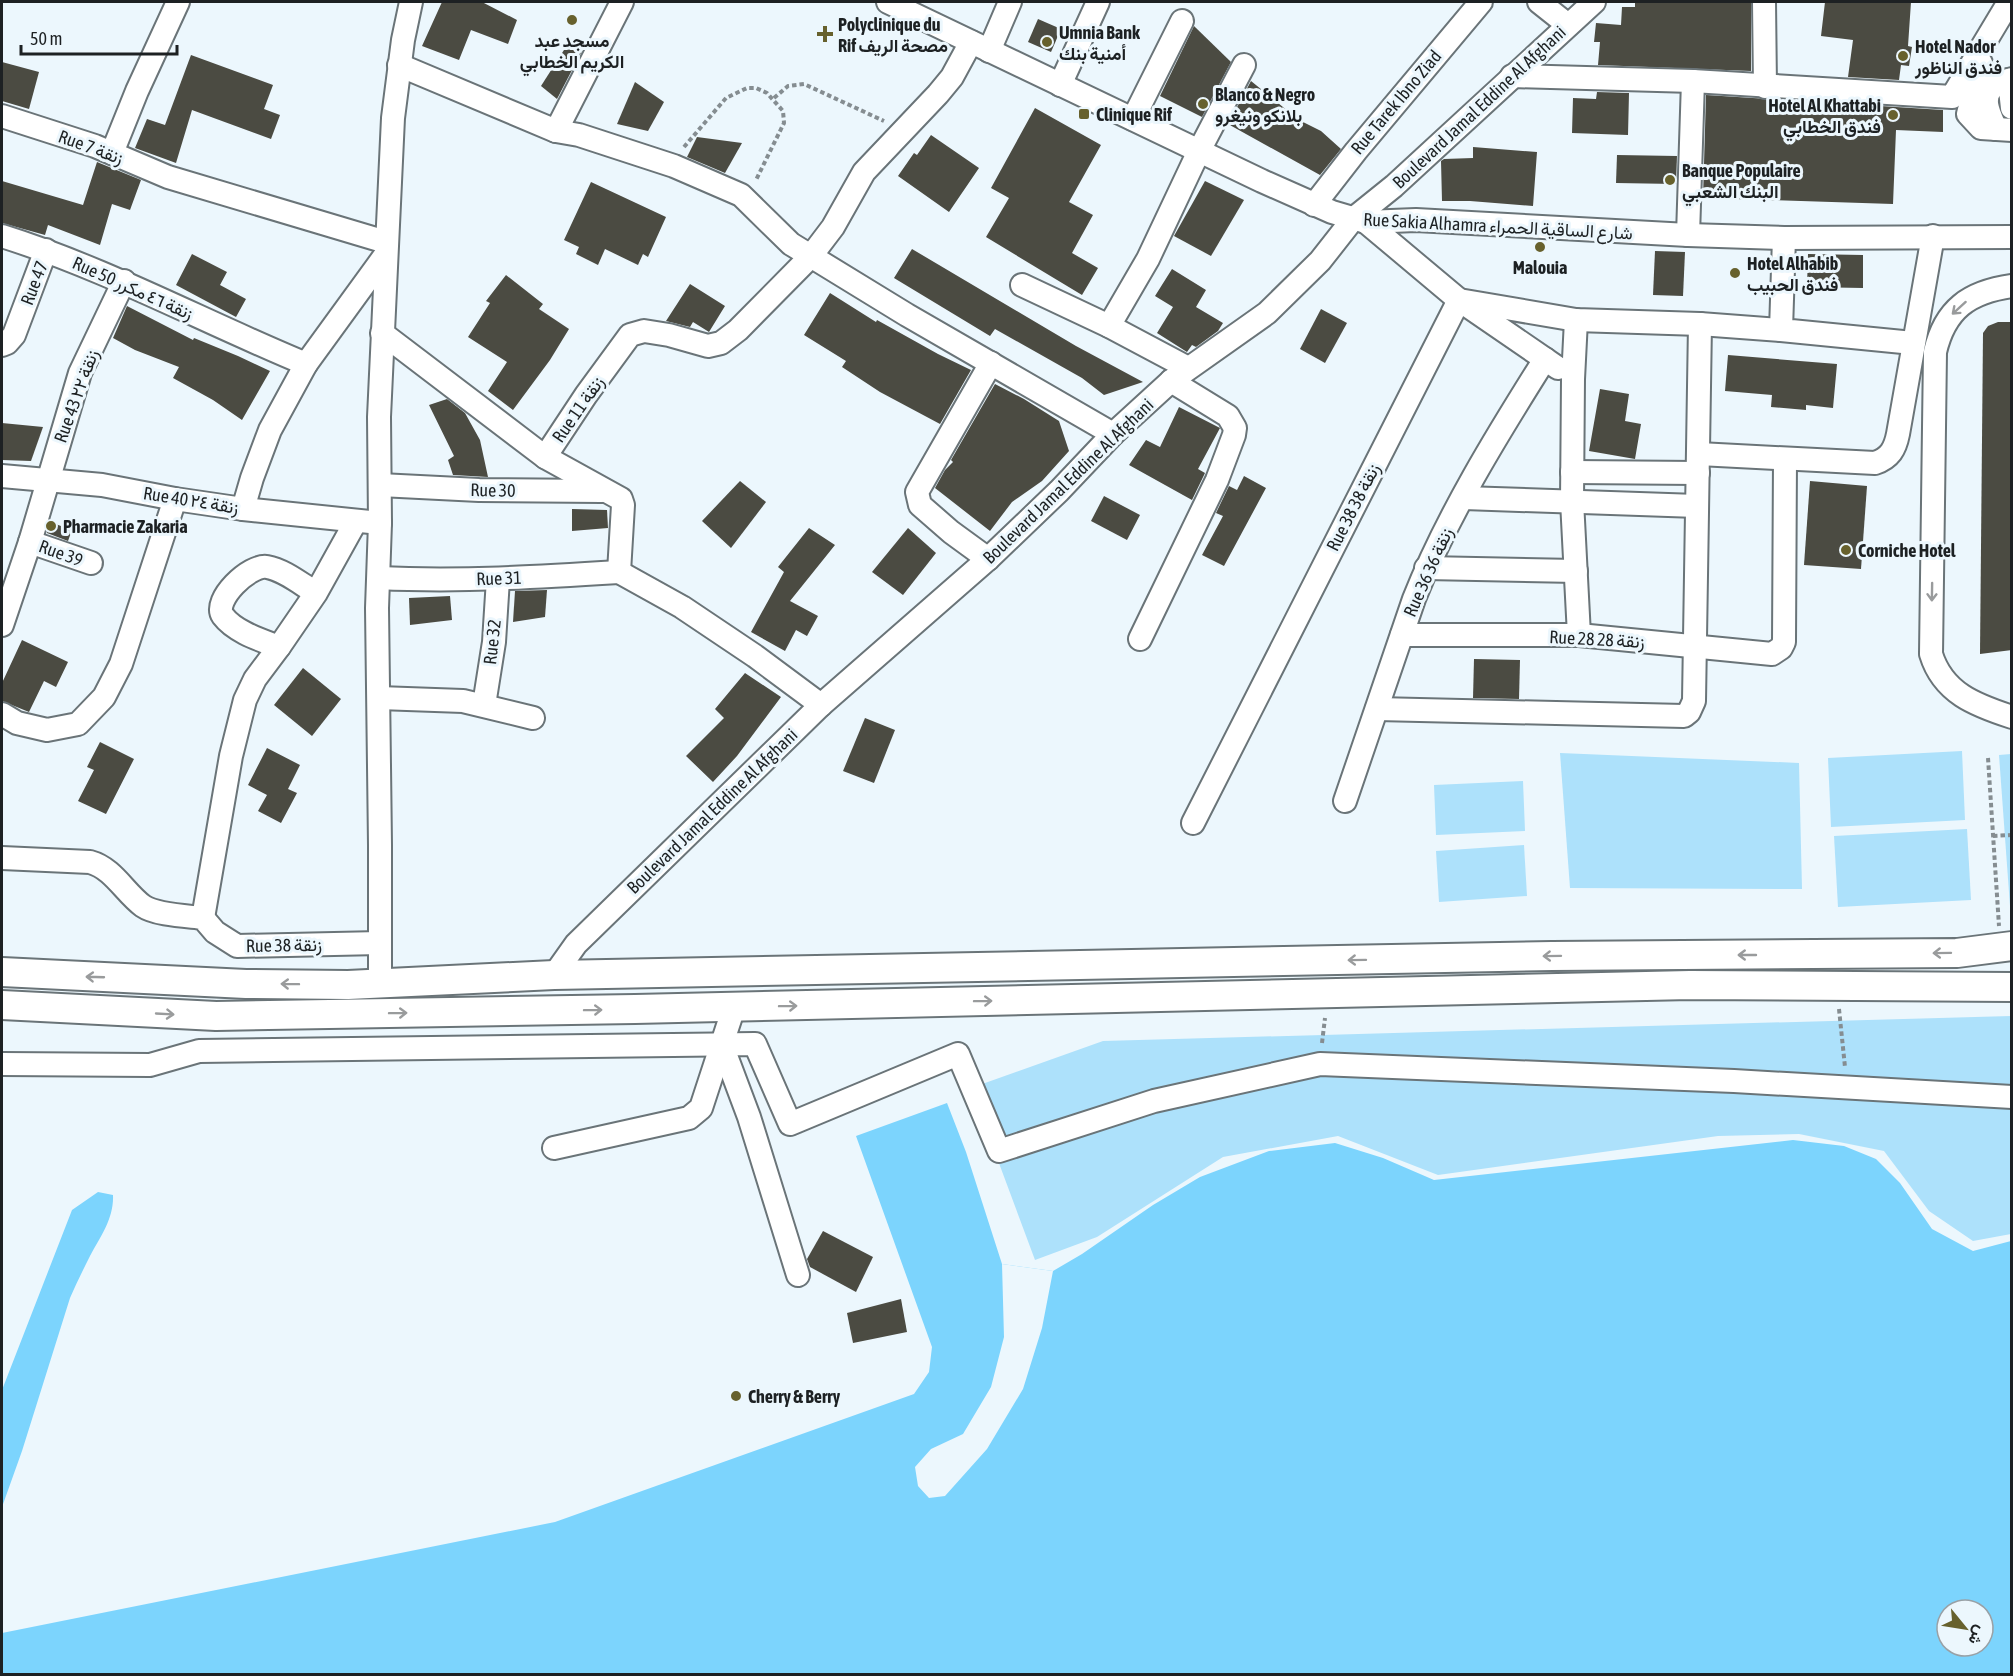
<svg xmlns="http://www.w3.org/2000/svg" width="2013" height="1676" viewBox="0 0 2013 1676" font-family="'Asap Condensed',Vazirmatn,sans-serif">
	<rect width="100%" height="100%" fill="#ecf7fd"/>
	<g fill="#ade1fb">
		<polygon points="1962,751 1965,820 1831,827 1828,758"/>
		<polygon points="1560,753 1799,763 1802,889 1570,888"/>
		<polygon points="2011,754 2012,905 2010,906 1999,755"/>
		<polygon points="1523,781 1525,831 1436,835 1434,785"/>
		<polygon points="1967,829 1971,900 1838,907 1834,836"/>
		<polygon points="1524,845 1527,896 1439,902 1436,851"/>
		<polygon points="2011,1016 2011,1234 1973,1241 1929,1211 1884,1151 1799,1134 1718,1136 1438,1175 1338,1136 1223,1157 1097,1237 1035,1260 971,1088 1103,1041"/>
	</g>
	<g fill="#7cd4fd" fill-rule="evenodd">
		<path d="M947,1103l19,49 36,112 51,7 29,-17 71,-49 47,-28 69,-26 66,-8 48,15 51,22 359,-40 51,6 32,13 24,24 32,46 41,22 38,-10v433h-2009v-41l553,-111 359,-128 15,-22 3,-25 -76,-211zM1947,1610h36v36h-36z"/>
		<path d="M98,1192l15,3c1,23 -12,41 -23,61 -7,14 -14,28 -20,42l-48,153 -20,56v-117l70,-180z"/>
	</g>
	<polygon fill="#ecf7fd" points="1002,1264 1053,1271 1042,1328 1023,1389 987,1449 945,1496 929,1498 918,1486 915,1467 931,1449 963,1434 991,1387 1004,1337"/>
	<g fill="#4b4b42">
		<polygon points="442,2 482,2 517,20 508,44 471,30 459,60 422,46"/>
		<polygon points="1635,2 1751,2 1751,71 1598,65 1600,42 1594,42 1596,23 1621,25 1622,7 1635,7"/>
		<polygon points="1825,2 1911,2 1908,46 1912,47 1909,66 1901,65 1899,80 1848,77 1853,40 1821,36"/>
		<polygon points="1038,19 1061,29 1051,52 1028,42"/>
		<polygon points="1194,26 1231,62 1202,117 1160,96"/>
		<polygon points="571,39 584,47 557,99 541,86"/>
		<polygon points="191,55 273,85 264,109 280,115 271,139 192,110 176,163 135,148 147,119 165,125"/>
		<polygon points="2,62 39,72 29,109 2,101"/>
		<polygon points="1251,81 1299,120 1321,131 1341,149 1320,175 1228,124"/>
		<polygon points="635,82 664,102 648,131 617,124"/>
		<polygon points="1597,92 1629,93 1628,135 1572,133 1573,98 1596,99"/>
		<polygon points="1706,95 1943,110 1943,132 1896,130 1893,204 1703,198"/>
		<polygon points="1035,108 1101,145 1069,202 1093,215 1072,253 1098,268 1082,295 986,237 1009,198 991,188"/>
		<polygon points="931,135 979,168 949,212 898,176 914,153 917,155"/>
		<polygon points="697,137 742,143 725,173 687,157"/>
		<polygon points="1473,147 1537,152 1533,206 1470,201 1442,201 1441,161 1444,159 1473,158"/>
		<polygon points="1617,155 1677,156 1676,184 1616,183"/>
		<polygon points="97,162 141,180 130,210 112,204 100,245 48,225 45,235 2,223 2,181 83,205"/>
		<polygon points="1205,181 1244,200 1211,256 1174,236"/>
		<polygon points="591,182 666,217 648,257 643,254 638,265 605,249 598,265 576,254 579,247 564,240"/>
		<polygon points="912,249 1076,346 1143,382 1104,395 1082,378 995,329 990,336 894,278"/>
		<polygon points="1655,251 1685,252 1683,296 1653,295"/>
		<polygon points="192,254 227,272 220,285 246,299 236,317 176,285"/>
		<polygon points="1808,254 1863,255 1863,288 1807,287"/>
		<polygon points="1172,269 1206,290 1196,307 1223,323 1218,331 1196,347 1192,345 1187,352 1157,333 1173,307 1155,296"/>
		<polygon points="506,275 543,304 539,309 569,329 550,360 513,410 488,391 507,362 468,337 490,303 486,301"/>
		<polygon points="690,284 725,306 709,332 693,322 690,327 666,321"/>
		<polygon points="830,293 876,322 877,320 938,354 971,370 940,424 880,392 842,367 846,361 804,335"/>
		<polygon points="127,306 193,340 194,338 238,356 270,371 242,420 213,400 173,378 179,367 135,350 113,338"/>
		<polygon points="1321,309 1347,323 1325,363 1300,349"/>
		<polygon points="1998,322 2012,322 2012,650 1980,654 1983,333 1988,326"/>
		<polygon points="1728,355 1837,364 1833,408 1806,405 1806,410 1771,407 1772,395 1725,391"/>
		<polygon points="995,384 1024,399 1059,421 1069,451 1042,481 1012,502 990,531 935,488 945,470 953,462 951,460"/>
		<polygon points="1600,389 1629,394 1625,421 1641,424 1635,459 1589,451"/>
		<polygon points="447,399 465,413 480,440 488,477 453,475 448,460 454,456 429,405"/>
		<polygon points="1179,407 1220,428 1198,469 1205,473 1192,500 1129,465 1146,440 1160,447"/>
		<polygon points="2,423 43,427 31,461 2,460"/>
		<polygon points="1244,476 1266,488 1224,566 1202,555 1223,516 1216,513 1229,486 1237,490"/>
		<polygon points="740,481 766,502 731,548 702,521"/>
		<polygon points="1810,481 1867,486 1861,569 1804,565"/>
		<polygon points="1104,496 1140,515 1127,540 1091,521"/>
		<polygon points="572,509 607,510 608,528 572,531"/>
		<polygon points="50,522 72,530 68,541 47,533"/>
		<polygon points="809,528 835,545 790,601 818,616 807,636 796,630 785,651 751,632 784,572 778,567"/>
		<polygon points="908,528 936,553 903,595 872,572"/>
		<polygon points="547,590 545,617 513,622 515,591"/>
		<polygon points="450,596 452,620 410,625 409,598"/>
		<polygon points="22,640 68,662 56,687 44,681 29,712 2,701 2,683"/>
		<polygon points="1474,659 1520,660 1519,699 1473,698"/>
		<polygon points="303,668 341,699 312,736 274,705"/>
		<polygon points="745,673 781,697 737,756 713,782 686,756 724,718 715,709"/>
		<polygon points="865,718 895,730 874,783 843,771"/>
		<polygon points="100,742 134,759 106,814 78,801 94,770 87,767"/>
		<polygon points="267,748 300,765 288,789 297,793 281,823 258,811 267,795 248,785"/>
		<polygon points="823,1231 873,1257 856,1292 810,1267 807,1259"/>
		<polygon points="901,1299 907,1332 853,1343 847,1313"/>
	</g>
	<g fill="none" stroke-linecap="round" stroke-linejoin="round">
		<g stroke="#6a7478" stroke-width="26">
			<g id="minor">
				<polyline points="888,2 1262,181 1332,212 1366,222 1416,220 1688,235 1784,238 2012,237"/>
				<polyline points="1539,2 1568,25"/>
				<polyline points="1764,2 1765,87"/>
				<polyline points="989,51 1010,2"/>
				<polyline points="1981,63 1968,114 1981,128 2012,130"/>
				<polyline points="399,65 556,131 579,135 674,166 741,195 791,244 907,315 1113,434"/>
				<polyline points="1512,76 1693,81 1952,97 2009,2"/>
				<polyline points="2009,80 2012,108"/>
				<polyline points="1060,85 1098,2"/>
				<polyline points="2,116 95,146 168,177 386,242"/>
				<polyline points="1133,119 1182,21"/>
				<path d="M1996,129c-5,-12 -16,-31 -3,-42 4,-4 13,-6 19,-8"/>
				<polyline points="556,131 622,2"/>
				<polyline points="112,153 137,91 178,2"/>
				<polyline points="1314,205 1356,151 1481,2"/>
				<polyline points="1366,222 1459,300 1558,368"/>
				<polyline points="1688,235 1693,81"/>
				<path d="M2,236c105,33 202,86 304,128l-36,66 -18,48 -9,31"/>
				<polyline points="1784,238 1781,330 1913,343"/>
				<polyline points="1022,285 1109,326 1188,368"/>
				<path d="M2012,286c-43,6 -67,23 -77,66l-4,302c12,39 44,51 81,63"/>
				<polyline points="1459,300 1576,320 1700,324 1781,330"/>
				<polyline points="1576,320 1573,379 1572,501 1579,635"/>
				<polyline points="1109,326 1148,259 1199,151 1244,65"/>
				<polyline points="382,333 545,457 621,499 623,505 619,572"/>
				<polyline points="2,345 7,343 14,335 46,250"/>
				<polyline points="306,364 386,254"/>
				<path d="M1699,454l176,9c15,-5 20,-14 23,-29l35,-198"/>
				<polyline points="545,457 586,395 630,335 644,331 669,335 708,346 721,343 738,330 811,256 833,227 864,172 938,94 952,77 971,42"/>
				<polyline points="1572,472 1698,473"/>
				<polyline points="2,476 102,485 175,499 243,509 380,523"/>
				<polyline points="380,485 479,490 602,491"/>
				<polyline points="1464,498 1697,506"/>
				<polyline points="30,542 91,563"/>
				<polyline points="988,559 951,532 920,505 917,492 991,363"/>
				<polyline points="1426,568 1576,571"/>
				<polyline points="619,572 682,607 755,656 821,705"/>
				<path d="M379,578c80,4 160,-1 240,-6"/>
				<path d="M316,593c-15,-9 -32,-23 -49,-26 -17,-3 -55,33 -44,49 12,16 38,24 56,31l37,-54 40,-72"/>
				<polyline points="2,625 30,542 80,373 124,281"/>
				<polyline points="1402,635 1579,635 1772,654 1781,648 1784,642 1785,460"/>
				<polyline points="1140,639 1217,480 1234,435 1235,428 1228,416 1171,381"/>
				<polyline points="379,698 463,701 533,718"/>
				<polyline points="484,705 494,642 498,579"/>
				<polyline points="1377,709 1684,716 1689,712 1694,701 1700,324"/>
				<polyline points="2,714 17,723 47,730 78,724 104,697 121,664 175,499"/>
				<path d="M1345,801l69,-202c33,-83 83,-164 131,-240"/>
				<polyline points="1193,823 1459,300"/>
				<path d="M2,858l88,4c23,6 35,31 53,44 13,9 44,10 60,12l12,14 22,14 143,-3"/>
				<polyline points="203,918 231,756 245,700 255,679 279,647"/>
				<polyline points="554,975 576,944 821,705 988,559 1059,491 1113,434 1171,381 1267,313 1320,261 1353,219 1394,186 1594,2"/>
				<polyline points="380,984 380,845 377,608 380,523 379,417 393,118 403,40 411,2"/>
				<polyline points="722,1045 749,1117 798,1275"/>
				<polyline points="2,1064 150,1065 199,1051 755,1044 790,1124 958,1054 999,1151 1154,1101 1320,1064 1734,1081 2012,1097"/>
				<polyline points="554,1148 689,1118 701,1108 734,1007"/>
			</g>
		</g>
		<g stroke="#6a7478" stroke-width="32">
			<g id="major">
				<polyline points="2,972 246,984 348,985 554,975 1552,956 1957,953 2012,946"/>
				<polyline points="2,1005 216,1016 635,1009 1690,985 2012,987"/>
			</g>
		</g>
		<g stroke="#858d91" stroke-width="4" stroke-dasharray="4.5 3" stroke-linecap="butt">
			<polyline points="774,98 788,86 804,84 884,121"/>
			<polyline points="684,147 726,98 747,88 756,88 767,93 783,111 784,123 756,180"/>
			<polyline points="1988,758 1999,926"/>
			<polyline points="1993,836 2012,835"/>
			<polyline points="1839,1009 1845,1067"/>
			<polyline points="1322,1043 1325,1018"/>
		</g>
		<use href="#minor" stroke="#fff" stroke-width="22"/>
		<use href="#major" stroke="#fff" stroke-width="28"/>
	</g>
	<defs><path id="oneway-shaft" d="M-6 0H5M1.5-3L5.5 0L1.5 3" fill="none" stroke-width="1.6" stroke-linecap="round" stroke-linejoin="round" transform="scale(1.5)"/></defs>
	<g stroke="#999b9c">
		<use href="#oneway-shaft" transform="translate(1959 308) rotate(138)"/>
		<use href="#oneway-shaft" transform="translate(1932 592) rotate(91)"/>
		<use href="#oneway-shaft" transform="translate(1942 953) rotate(179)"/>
		<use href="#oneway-shaft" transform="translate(1747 955) rotate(180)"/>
		<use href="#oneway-shaft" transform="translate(1552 956) rotate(179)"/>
		<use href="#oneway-shaft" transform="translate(1357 960) rotate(179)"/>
		<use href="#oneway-shaft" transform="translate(95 977) rotate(-178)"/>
		<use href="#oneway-shaft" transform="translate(290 984) rotate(-179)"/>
		<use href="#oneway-shaft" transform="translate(983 1001) rotate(-1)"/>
		<use href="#oneway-shaft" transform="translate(788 1006) rotate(-1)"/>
		<use href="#oneway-shaft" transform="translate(593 1010) rotate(-1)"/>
		<use href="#oneway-shaft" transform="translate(398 1013) rotate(-1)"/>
		<use href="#oneway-shaft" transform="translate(165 1014) rotate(3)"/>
	</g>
	<g fill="#67612d" stroke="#ecf7fd" stroke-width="2">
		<circle cx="572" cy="20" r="6"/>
		<path d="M822 25h6v6h6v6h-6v6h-6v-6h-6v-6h6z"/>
		<circle cx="1047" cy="42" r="6"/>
		<circle cx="1903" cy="56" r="6"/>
		<circle cx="1203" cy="104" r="6"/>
		<rect x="1078" y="108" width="12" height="12" rx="3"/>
		<circle cx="1893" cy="115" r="6"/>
		<circle cx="1670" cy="180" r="6"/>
		<circle cx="1540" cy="247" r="6"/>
		<circle cx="1735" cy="273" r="6"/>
		<circle cx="51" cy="526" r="6"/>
		<circle cx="1846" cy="550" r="6"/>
		<circle cx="736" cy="1396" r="6"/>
	</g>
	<g text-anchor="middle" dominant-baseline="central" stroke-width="6" stroke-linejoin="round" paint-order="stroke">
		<g font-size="18" font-weight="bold" fill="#1d2123" stroke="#ecf7fd" text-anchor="start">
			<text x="838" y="24">Polyclinique du<tspan x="838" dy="21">Rif مصحة الريف</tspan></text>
			<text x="1059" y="32">Umnia Bank<tspan x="1059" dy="21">أمنية بنك</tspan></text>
			<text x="572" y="40" text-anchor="middle">مسجد عبد<tspan x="572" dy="21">الكريم الخطابي</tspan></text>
			<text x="1915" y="46">Hotel Nador<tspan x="1915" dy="21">فندق الناظور</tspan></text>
			<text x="1215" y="94">Blanco &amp; Negro<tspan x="1215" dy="21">بلانكو ونيغرو</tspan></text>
			<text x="1881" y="105" text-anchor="end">Hotel Al Khattabi<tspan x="1881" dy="21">فندق الخطابي</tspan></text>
			<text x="1096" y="114">Clinique Rif</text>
			<text x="1682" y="170">Banque Populaire<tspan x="1682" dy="21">البنك الشعبي</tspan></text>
			<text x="1747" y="263">Hotel Alhabib<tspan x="1747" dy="21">فندق الحبيب</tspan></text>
			<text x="1540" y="267" text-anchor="middle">Malouia</text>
			<text x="63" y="526">Pharmacie Zakaria</text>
			<text x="1858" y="550">Corniche Hotel</text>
			<text x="748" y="1396">Cherry &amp; Berry</text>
		</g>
		<g font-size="18" fill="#1d2123" stroke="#ecf7fd">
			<text transform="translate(1396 102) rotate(-50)">Rue Tarek Ibno Ziad</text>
			<text transform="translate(1479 107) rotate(-43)">Boulevard Jamal Eddine Al Afghani</text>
			<text transform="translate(91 147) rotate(20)">Rue 7 زنقة</text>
			<text transform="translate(1498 226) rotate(3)">Rue Sakia Alhamra شارع الساقية الحمراء</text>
			<text transform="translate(34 283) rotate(-69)">Rue 47</text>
			<text transform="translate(133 288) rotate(24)">Rue 50 زنقة ٤٦ مكرر</text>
			<text transform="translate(76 396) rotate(-70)">Rue 43 زنقة ٢٢</text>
			<text transform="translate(578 409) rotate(-55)">Rue 11 زنقة</text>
			<text transform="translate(1068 481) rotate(-44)">Boulevard Jamal Eddine Al Afghani</text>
			<text transform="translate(493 490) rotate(1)">Rue 30</text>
			<text transform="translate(191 500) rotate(9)">Rue 40 زنقة ٢٤</text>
			<text transform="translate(1353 507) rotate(-63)">Rue 38 زنقة 38</text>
			<text transform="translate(61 553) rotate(20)">Rue 39</text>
			<text transform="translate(1428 572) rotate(-66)">Rue 36 زنقة 36</text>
			<text transform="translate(499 578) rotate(-2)">Rue 31</text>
			<text transform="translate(1597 639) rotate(3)">Rue 28 زنقة 28</text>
			<text transform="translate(492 642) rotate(-84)">Rue 32</text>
			<text transform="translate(712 811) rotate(-44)">Boulevard Jamal Eddine Al Afghani</text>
			<text transform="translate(284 945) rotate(-1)">Rue 38 زنقة</text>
		</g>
	</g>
	<rect width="2013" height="1676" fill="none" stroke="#1d2123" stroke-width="6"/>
	<g transform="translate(1965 1628) rotate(120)"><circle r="28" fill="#ecf7fd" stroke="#99a1a6" stroke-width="1.5"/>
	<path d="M0-4.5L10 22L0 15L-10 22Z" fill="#67612d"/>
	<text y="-9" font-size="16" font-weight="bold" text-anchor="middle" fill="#1d2123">ش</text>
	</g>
	<path d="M21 45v9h156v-9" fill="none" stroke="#1d2123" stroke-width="3"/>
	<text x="30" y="45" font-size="18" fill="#1d2123" stroke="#ecf7fd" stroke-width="4.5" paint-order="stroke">50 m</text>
</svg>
